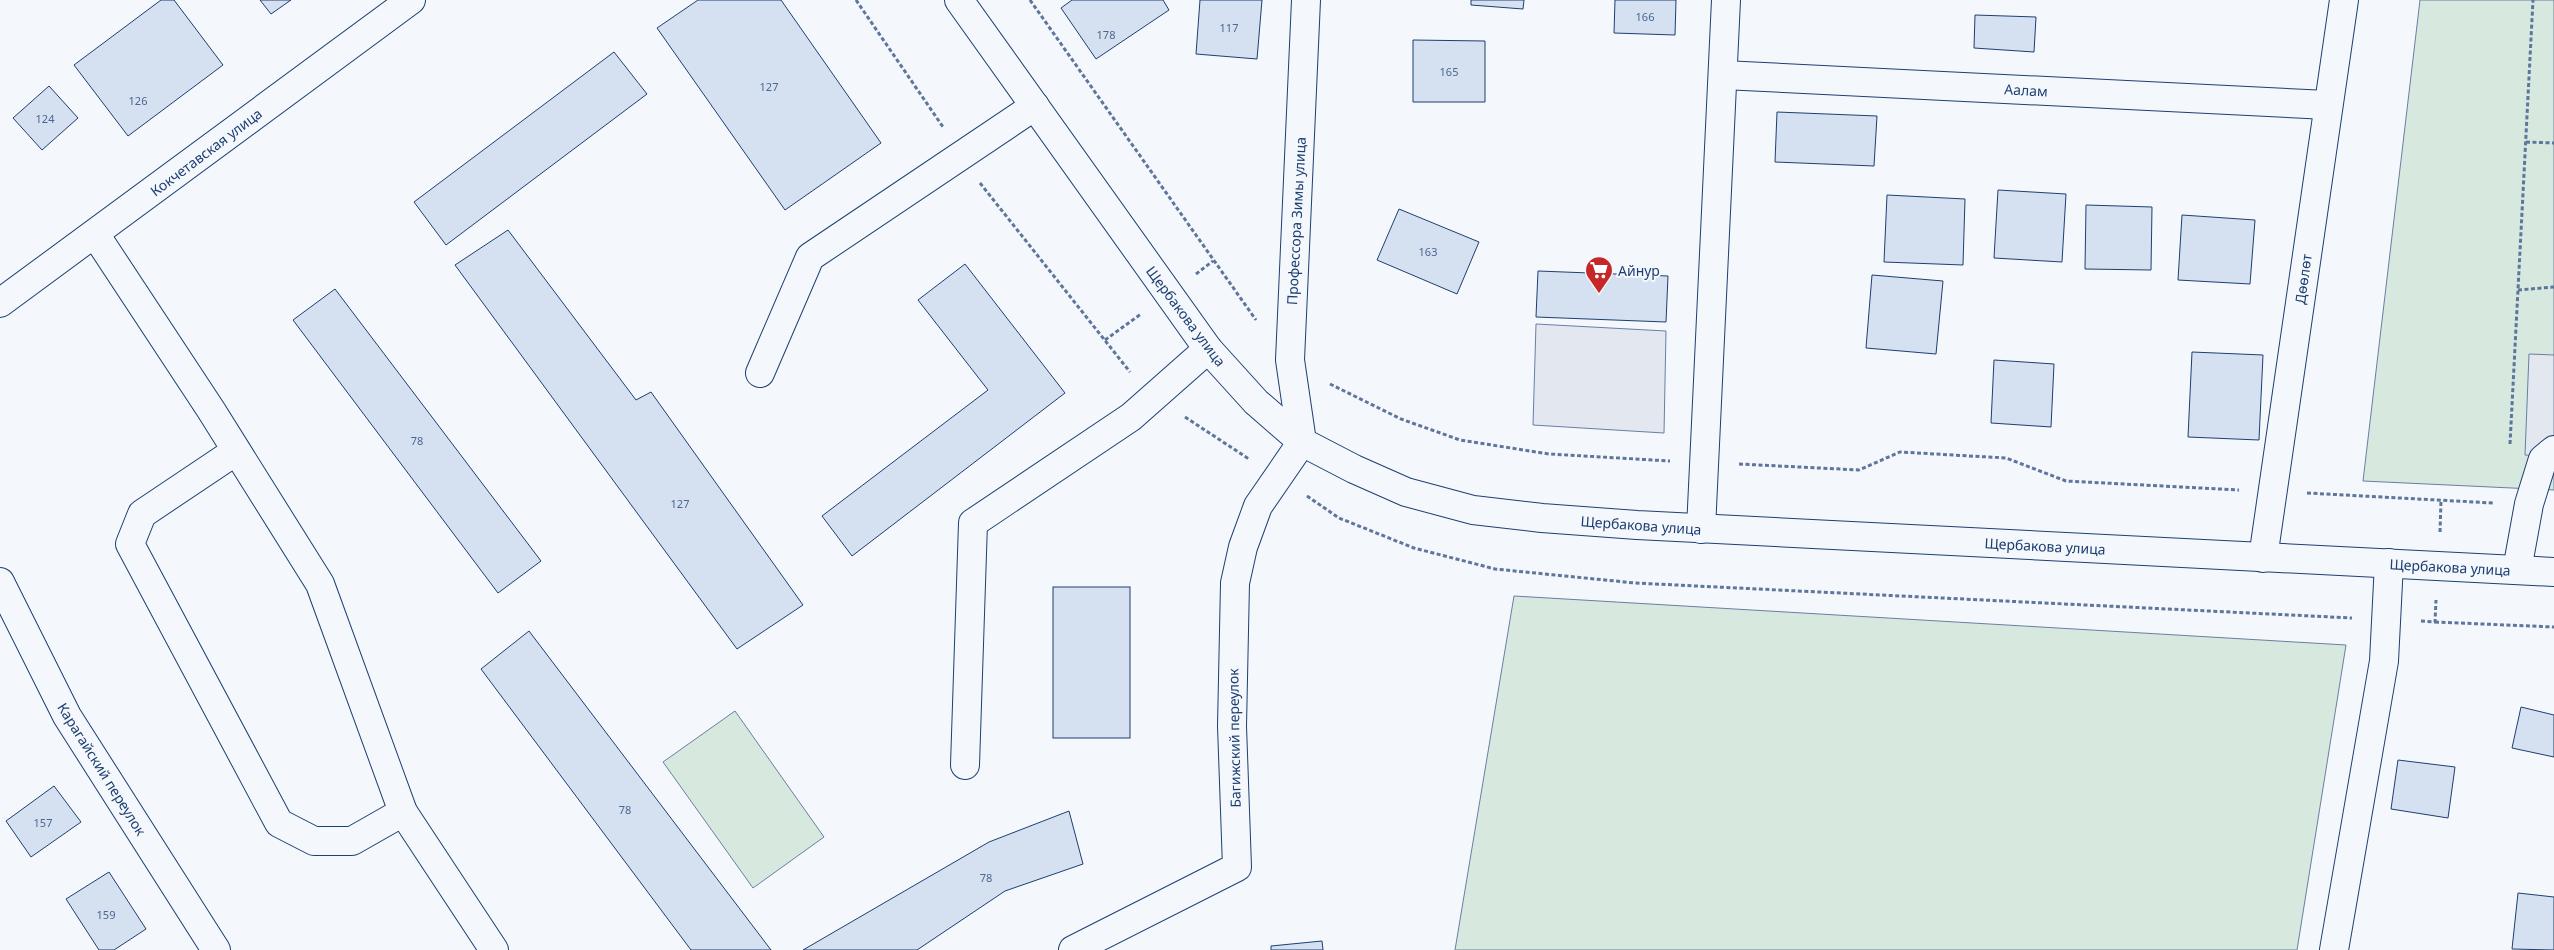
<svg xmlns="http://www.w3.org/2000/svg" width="2554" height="950" viewBox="0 0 2554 950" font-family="'Noto Sans',sans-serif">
	<rect width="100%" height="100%" fill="#f4f7fb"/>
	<g fill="#d7e8df" stroke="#687fa3">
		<polygon points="2420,0 2554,0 2554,490 2363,481"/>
		<polygon points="1514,596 2346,645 2297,950 1455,950"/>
		<polygon points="735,711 824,837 753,888 663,762"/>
	</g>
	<g fill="#e3e8f0" stroke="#687fa3">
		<polygon points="1536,324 1666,331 1664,433 1533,425"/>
		<polygon points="2529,354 2554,355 2554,457 2525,455"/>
	</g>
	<g fill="#d5e0f0" stroke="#1d3f73">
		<polygon points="161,0 174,0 223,65 128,136 74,65"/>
		<polygon points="260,0 291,0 271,14"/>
		<polygon points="698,0 781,0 881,143 785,210 657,28"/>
		<polygon points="1072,0 1163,0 1169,10 1096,59 1061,8"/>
		<polygon points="1200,0 1262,0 1257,59 1196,54"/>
		<polygon points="1471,0 1524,0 1523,9 1471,5"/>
		<polygon points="1615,0 1676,0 1675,35 1614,33"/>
		<polygon points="1975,15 2036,17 2034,52 1974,48"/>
		<polygon points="1413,40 1485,41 1485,102 1413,102"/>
		<polygon points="614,52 647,94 446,245 414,202"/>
		<polygon points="49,86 78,118 42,150 13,118"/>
		<polygon points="1777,112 1877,116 1874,166 1775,162"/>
		<polygon points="1998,190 2066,194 2062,262 1994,258"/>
		<polygon points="1887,195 1965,199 1963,265 1884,262"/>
		<polygon points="2086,205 2152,207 2151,270 2085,269"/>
		<polygon points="1399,209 1479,242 1457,294 1377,260"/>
		<polygon points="2182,215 2255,220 2250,284 2178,280"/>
		<polygon points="508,230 636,400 651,392 803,605 737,649 455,265"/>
		<polygon points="965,264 1065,393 852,556 822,516 988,390 918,300"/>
		<polygon points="1538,271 1668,276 1666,322 1536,317"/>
		<polygon points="1872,275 1943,281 1936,354 1866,348"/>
		<polygon points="335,289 541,561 498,593 293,320"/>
		<polygon points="2192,352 2263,355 2259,440 2188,437"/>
		<polygon points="1994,360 2054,364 2051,427 1991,423"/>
		<rect x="1053" y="587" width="77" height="151"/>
		<polygon points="529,631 771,950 691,950 481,669"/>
		<polygon points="2521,707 2554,715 2554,757 2512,748"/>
		<polygon points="2398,760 2455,767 2448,818 2391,809"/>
		<polygon points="54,786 81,822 31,857 6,821"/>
		<polygon points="1069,811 1083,864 1005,891 917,950 803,950 989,842"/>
		<polygon points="109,872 146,929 114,950 99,950 66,899"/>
		<polygon points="2518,893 2554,897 2554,950 2512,949"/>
		<polygon points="1322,941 1323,950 1271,950 1271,946"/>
	</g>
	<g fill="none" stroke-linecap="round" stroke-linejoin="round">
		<g stroke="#1d3f73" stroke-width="30">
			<g id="minor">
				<polyline points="959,0 1208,349 1256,402 1302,442 1354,469 1406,492 1473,510 1542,518 1637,525 2554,572"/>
				<polyline points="1723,75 2328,105"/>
				<polyline points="95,234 211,410 320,584 403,812 494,950"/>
				<polyline points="0,303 411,0"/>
				<polyline points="760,373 810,257 1035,106"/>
				<polyline points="1302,442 1290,360 1306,0"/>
				<polyline points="236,451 142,514 130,544 279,823 314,841 352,841 403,812"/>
				<polyline points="1701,529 1726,0"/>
				<polyline points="2263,558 2344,0"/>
				<polyline points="2517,570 2529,504 2543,459 2554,450"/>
				<polyline points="0,582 67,716 216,950"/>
				<polyline points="965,765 973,523 1131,417 1208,349"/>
				<polyline points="1073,950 1237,867 1232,726 1235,583 1243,547 1258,506 1302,442"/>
				<polyline points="2334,950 2384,661 2389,563"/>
			</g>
		</g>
		<g stroke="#5e769c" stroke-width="3" stroke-dasharray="4 2.5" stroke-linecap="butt">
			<polyline points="856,0 943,127"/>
			<polyline points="1030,0 1256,320"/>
			<polyline points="2526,142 2554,143"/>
			<polyline points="980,183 1130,372"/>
			<polyline points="1196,274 1213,261"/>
			<polyline points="2518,290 2554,287"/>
			<polyline points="1105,340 1141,314"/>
			<polyline points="1330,384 1401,419 1460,440 1549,454 1670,461"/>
			<polyline points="1185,417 1249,459"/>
			<polyline points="2510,444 2533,0"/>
			<polyline points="1739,464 1859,470 1900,452 2006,458 2066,481 2239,490"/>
			<polyline points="2307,493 2493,503"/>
			<polyline points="1307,496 1339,518 1414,548 1495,569 1635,583 2352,618"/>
			<polyline points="2440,532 2441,500"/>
			<polyline points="2421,621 2435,622 2436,600"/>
			<polyline points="2435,622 2554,627"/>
		</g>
		<use href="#minor" stroke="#f4f7fb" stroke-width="28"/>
	</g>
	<defs>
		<g id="supermarket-pin" transform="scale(1.4375)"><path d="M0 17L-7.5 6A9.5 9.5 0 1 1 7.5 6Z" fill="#c62828" stroke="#f4f7fb"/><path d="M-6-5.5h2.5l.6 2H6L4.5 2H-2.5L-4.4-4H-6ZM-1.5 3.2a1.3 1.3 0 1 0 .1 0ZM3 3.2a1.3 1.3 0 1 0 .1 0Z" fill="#fff"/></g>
	</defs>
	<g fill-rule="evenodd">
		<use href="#supermarket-pin" x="1599" y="270"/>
	</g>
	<g text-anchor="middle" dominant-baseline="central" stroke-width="4" stroke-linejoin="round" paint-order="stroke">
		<g font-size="11" fill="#4b6792">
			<text x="1645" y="16">166</text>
			<text x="1229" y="27">117</text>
			<text x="1106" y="34">178</text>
			<text x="1449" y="71">165</text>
			<text x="769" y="86">127</text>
			<text x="138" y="100">126</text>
			<text x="45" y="118">124</text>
			<text x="1428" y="251">163</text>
			<text x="417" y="440">78</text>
			<text x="680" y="503">127</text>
			<text x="625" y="809">78</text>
			<text x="43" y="822">157</text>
			<text x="986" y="877">78</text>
			<text x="106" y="914">159</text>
		</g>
		<g font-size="14" fill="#1d3f73" stroke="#f4f7fb">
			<text transform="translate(2026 90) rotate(3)">Аалам</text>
			<text transform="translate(206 152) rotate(-37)">Кокчетавская улица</text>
			<text transform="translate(1296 221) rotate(-87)">Профессора Зимы улица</text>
			<text transform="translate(2303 279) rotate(-82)">Дөөлөт</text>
			<text transform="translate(1186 316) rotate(53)">Щербакова улица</text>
			<text transform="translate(1641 525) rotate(4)">Щербакова улица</text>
			<text transform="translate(2045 546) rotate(3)">Щербакова улица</text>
			<text transform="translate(2450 567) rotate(3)">Щербакова улица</text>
			<text transform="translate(1234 738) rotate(-91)">Багижский переулок</text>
			<text transform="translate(102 769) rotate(58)">Карагайский переулок</text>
		</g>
		<g font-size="14" fill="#1d3f73" stroke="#f4f7fb" text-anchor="start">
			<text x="1618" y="270">Айнур</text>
		</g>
	</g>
</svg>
